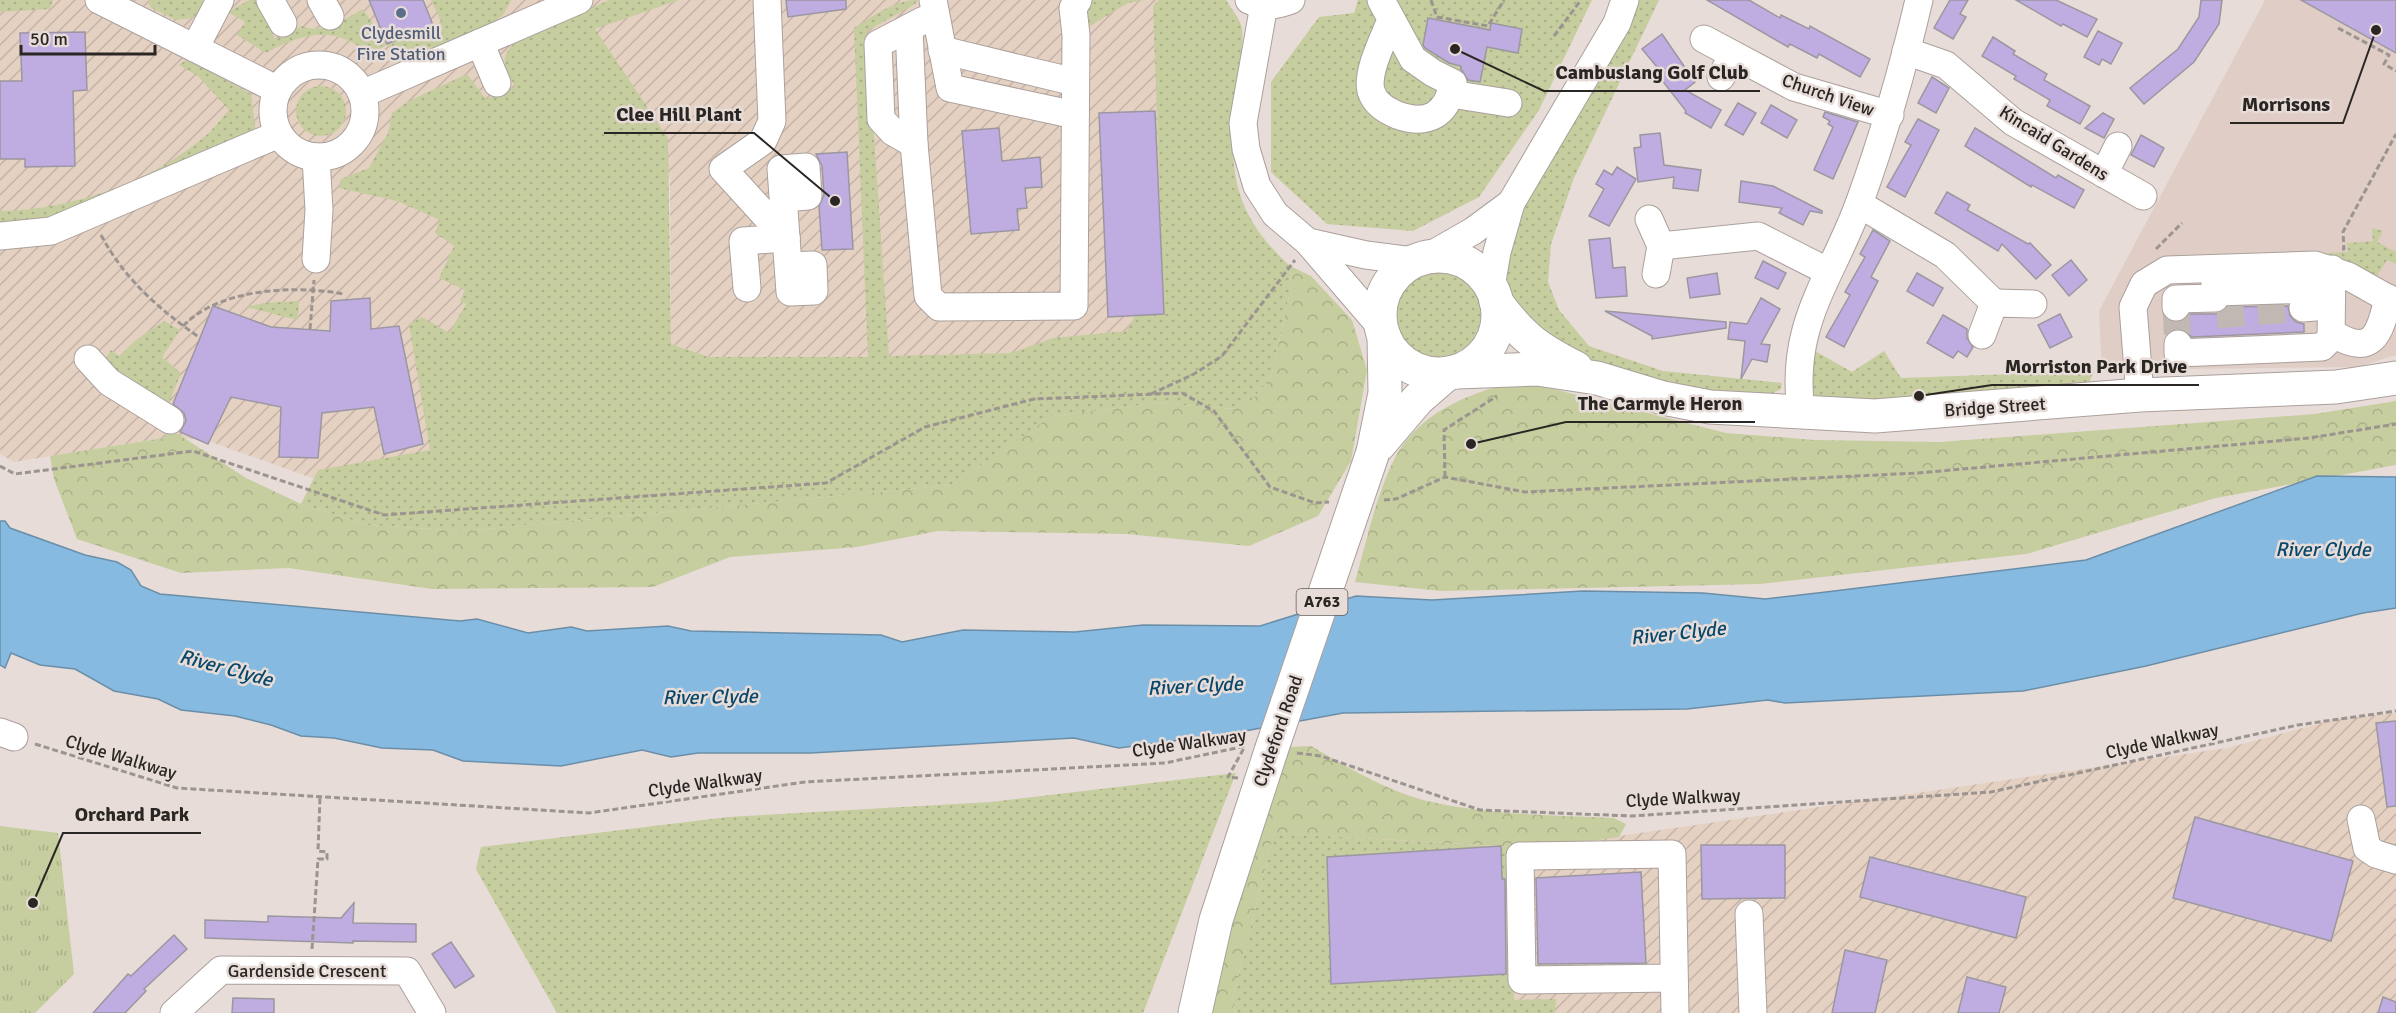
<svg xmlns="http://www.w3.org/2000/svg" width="2396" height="1013" viewBox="0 0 2396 1013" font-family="Signika,sans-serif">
	<defs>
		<pattern id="industrial-furrows" width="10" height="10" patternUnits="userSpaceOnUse" patternTransform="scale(1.5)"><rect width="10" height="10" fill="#e5d1c2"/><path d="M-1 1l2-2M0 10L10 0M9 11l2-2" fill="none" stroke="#c5b3a7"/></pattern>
		<pattern id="grass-dots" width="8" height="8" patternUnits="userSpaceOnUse" patternTransform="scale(1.5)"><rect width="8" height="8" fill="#c6cd9e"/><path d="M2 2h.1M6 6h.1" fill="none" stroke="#aab088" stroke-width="1.8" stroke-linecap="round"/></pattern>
		<pattern id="forest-crowns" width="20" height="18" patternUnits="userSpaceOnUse" patternTransform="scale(1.5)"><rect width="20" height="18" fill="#c6cd9e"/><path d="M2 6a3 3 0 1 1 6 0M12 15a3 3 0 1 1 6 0" fill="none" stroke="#aab088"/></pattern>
		<pattern id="park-tufts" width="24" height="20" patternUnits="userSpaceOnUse" patternTransform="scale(1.5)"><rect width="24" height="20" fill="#c6cd9e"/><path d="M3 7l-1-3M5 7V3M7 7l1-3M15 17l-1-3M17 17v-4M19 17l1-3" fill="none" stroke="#aab088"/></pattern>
	</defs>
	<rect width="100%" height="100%" fill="#e7dcd7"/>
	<polygon fill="#e0cdc5" points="2265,0 2396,0 2396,355 2357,367 2102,370 2099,311"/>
	<g fill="url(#industrial-furrows)">
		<polygon points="0,0 1195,0 1169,349 868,357 709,357 671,344 670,176 515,87 544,480 332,485 203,439 164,438 14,462 0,454"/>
		<polygon points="2396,713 2396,1013 1234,1013 1232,1004 1275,832 1536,848 2227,748 2333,720"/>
	</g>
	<g fill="url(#grass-dots)">
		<polygon points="0,0 53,0 50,9 0,12"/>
		<polygon points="148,0 201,0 207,3 192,18 176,20 150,7"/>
		<path d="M249,0h8l18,39 27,-13c21,9 42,-7 61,-17l24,35 54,-22 -10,-22h80l-8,15 -11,8 -92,42 -13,-21 -16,13c-33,-33 -67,-25 -105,-4l-29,-18 8,-13 -17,-10z"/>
		<path d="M609,0h70l-84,29 73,109 3,206 38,13h159l-14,-329c21,-13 40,-28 64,-28l-3,4 -48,27 22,325 122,-3 42,-15 74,-7 8,-15 29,-2 -11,-308 6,-6h67c5,8 14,19 16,28 2,13 -3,41 -5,55 -8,79 -10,126 53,183l1,21 -20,90 -20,24 -15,8 -78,-6 -105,13 -101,69 -486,46 -98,-6 -67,-21 17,-34 112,-20 -21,-126 13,-7 27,16 17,-29 -6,-3 5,-11 -26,-12 15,-32 -19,-13 5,-13 -43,-19 -58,-13 2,-9 28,-11 19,-35 4,-20 15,-11 60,-28 19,25 29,-12c-8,-16 -17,-26 -3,-42z"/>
		<polygon points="1091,0 1144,0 1128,3 1087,28 1087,8"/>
		<polygon points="1358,0 1592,0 1539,110 1479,197 1413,231 1327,224 1271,172 1271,82 1319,17 1354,13"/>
		<polygon points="1638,0 1659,0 1574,178 1551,244 1548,282 1559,310 1589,346 1663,371 1782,383 1781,389 1771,394 1687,391 1602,367 1547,344 1506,298 1505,263 1511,231"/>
		<path d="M187,59l64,35 6,47 -257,95v-25c70,-1 150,-28 204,-74 9,-7 17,-18 25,-27l-31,-34 -19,-11z"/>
		<circle cx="321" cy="111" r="25"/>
		<polygon points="2372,228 2383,231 2377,242 2396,252 2396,264 2387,260 2376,278 2327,253 2348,252 2347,243 2373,241"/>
		<circle cx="1438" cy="314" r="43"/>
		<polygon points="299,301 298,320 246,307 264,303"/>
		<polygon points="164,321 180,330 162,357 181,373 167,408 102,363 111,350 119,356 136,340"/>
		<polygon points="1808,347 1852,372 1884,351 1901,378 2094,371 2089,383 1881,402 1819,399 1813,394"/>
		<polygon points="1236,773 1143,1013 557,1013 476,869 481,847 728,817 991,802"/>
		<polygon points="1274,833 1508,847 1514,1000 1556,999 1555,1013 1236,1013 1232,1002"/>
	</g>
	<g fill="url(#forest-crowns)">
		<polygon points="1290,266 1311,276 1352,320 1367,370 1351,461 1318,516 1249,546 1127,534 938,531 857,547 730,557 653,587 432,589 289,568 181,573 77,539 54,479 50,456 164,438 167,427 246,478 301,504 368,525 466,531 952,485 1052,416 1158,403 1235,409 1251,401 1271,377 1291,287"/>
		<path d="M1522,381l204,52 89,7 125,2 375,-28 81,-13v64l-180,33 -190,56 -266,30 -319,7 -86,-9c11,-39 20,-82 37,-118 23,-51 79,-73 130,-83z"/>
		<path d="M1311,746c34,20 78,46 116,55 60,14 125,14 187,17l12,6 -7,13 -83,11 -262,-15 -42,169 3,11h-26l9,-76 72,-190z"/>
	</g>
	<polygon fill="url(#park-tufts)" points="0,826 58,833 74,974 35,1013 0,1013"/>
	<polygon fill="#87bae0" stroke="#6b8ea8" stroke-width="1.5" points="2317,476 2396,477 2396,608 2363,613 2146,666 2023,691 1785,703 1768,700 1687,709 1343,713 1234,733 1119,748 1074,738 811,753 698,753 671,757 642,750 561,766 463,761 433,750 382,748 334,738 301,736 271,725 235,716 181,710 158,699 114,691 75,669 40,665 11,653 5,668 0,665 0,521 5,521 10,528 85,555 117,562 131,570 141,586 160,594 460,621 477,619 528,633 571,627 587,631 668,626 691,631 881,635 902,642 963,630 1075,632 1143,625 1260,626 1356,596 1432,600 1583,591 1703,593 1765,599 1826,592 2086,560"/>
	<g fill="#bface1" stroke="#9b97a1" stroke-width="1.5">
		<polygon points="369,0 423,0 433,25 387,44"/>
		<polygon points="786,0 846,0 846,9 788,17"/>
		<polygon points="1707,0 1749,0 1780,18 1781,15 1809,29 1810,26 1870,59 1860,77 1819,54 1817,58 1790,44 1788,47"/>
		<polygon points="1950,0 1968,0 1960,14 1966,17 1953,39 1934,28"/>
		<polygon points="2016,0 2056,0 2097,19 2087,37 2063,24 2061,26"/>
		<polygon points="2201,0 2222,0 2219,24 2194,62 2144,104 2130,88 2178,49 2199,17"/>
		<polygon points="2301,0 2396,0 2396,53"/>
		<polygon points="1428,18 1490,30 1491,23 1522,29 1518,53 1487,47 1480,82 1468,80 1461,69 1461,66 1449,63 1425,48 1423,45"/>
		<polygon points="2098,31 2122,43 2111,64 2102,59 2099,65 2084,57"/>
		<polygon points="85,32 87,90 73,91 75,166 25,167 25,159 0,159 0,81 22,81 20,33"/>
		<polygon points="1662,34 1695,82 1685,90 1721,110 1711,128 1685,113 1686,111 1654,70 1657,67 1642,49"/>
		<polygon points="1993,37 2015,51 2013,54 2047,74 2044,80 2090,106 2080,124 2047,106 2050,100 2014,79 2016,76 1982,56"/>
		<polygon points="1932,77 1949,88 1936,113 1918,103"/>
		<polygon points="1738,103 1756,113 1743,135 1725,125"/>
		<polygon points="1771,105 1797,120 1787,138 1761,123"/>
		<polygon points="1155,111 1164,314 1108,317 1099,113"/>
		<polygon points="1825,112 1858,122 1833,179 1814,170 1833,127 1828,124 1830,121 1823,117"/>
		<polygon points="2103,113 2114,119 2104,138 2085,128"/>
		<polygon points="1918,119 1939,130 1905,197 1887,187 1911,145 1905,142"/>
		<polygon points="999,128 1002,161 1040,157 1042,187 1025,188 1027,208 1017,209 1019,230 971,234 962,131"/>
		<polygon points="1975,128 2056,178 2058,175 2084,190 2074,208 2032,185 2031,187 1965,146"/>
		<polygon points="1660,133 1664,165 1701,170 1698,191 1673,188 1674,177 1638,182 1634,148 1641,147 1640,135"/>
		<polygon points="2141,135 2164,148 2154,167 2131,155"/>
		<polygon points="847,152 853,249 822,250 819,206 824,195 822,166 816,154"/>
		<polygon points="1617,167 1636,179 1609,226 1589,216 1604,189 1596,184 1604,170 1612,175"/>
		<polygon points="1741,181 1773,186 1822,211 1822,213 1810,211 1803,225 1779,213 1782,208 1739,202"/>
		<polygon points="1947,192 1970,205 1967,210 2028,244 2030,243 2051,265 2036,279 2002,244 1998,251 1935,213"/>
		<polygon points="1873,230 1890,241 1871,277 1878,281 1844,347 1826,337 1850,295 1845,292 1865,257 1860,254"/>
		<polygon points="1610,238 1613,268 1625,267 1627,296 1596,298 1589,240"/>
		<polygon points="2071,260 2087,280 2069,296 2052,275"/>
		<polygon points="1763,261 1786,273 1778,289 1755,278"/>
		<polygon points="1717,273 1720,294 1690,298 1687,278"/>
		<polygon points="1917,273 1943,288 1933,306 1907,291"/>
		<polygon points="370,298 371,329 399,326 423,444 384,454 374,407 322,413 318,458 279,457 281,407 231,397 208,444 180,432 186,421 184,413 173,404 213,306 271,327 330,331 331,301"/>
		<polygon points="1761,298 1780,309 1761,344 1770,345 1767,362 1752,359 1741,379 1745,341 1728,339 1730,322 1747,324"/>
		<polygon points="2288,306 2290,316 2296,322 2304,324 2304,332 2192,337 2179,328 2169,331 2168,321 2183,321 2190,314 2216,314 2227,307"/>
		<polygon points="1605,311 1726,322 1726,328 1652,339 1652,336"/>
		<polygon points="2060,314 2072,337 2050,348 2038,325"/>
		<polygon points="1943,315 1967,329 1967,338 1973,347 1967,357 1958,351 1953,358 1927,343"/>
		<polygon points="2396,721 2396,806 2387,807 2376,723"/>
		<polygon points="2195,817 2353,861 2331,941 2173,898"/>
		<polygon points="1701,845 1785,845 1785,898 1702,899"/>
		<polygon points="1501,846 1502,879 1505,879 1506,974 1331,984 1327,857"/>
		<polygon points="1870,857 2026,897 2016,938 1860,897"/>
		<polygon points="1641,872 1646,963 1538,964 1536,878"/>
		<polygon points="354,903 353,923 416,924 416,942 353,941 353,943 205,938 205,920 268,922 268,916 341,918"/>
		<polygon points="174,935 187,949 144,989 146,991 125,1013 93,1013 128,974 131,976"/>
		<polygon points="451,942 474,976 455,988 432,954"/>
		<polygon points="1845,950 1887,960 1875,1013 1832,1013"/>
		<polygon points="1967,977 2006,987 1999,1013 1958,1013"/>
		<polygon points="2383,997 2396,1002 2396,1013 2378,1013"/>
		<polygon points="233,998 274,999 274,1013 232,1013"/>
	</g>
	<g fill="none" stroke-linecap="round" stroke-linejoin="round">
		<g stroke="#c1b8b3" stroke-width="27" stroke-dasharray="27 14" stroke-linecap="butt">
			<polyline points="2176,307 2178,344"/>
			<polyline points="2217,315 2303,308"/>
		</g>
		<g stroke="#aba09c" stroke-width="29">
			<g id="minor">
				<polyline points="99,0 278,90"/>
				<polyline points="270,0 283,23"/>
				<polyline points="321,0 330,16"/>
				<polyline points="767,0 772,121 763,141 723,169 786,238"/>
				<polyline points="933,0 950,88 1075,115"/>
				<path d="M1249,0c15,7 27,6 42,0"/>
				<path d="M1381,0l32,59 20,14 20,10c-6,32 -25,43 -56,32 -11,-5 -22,-11 -26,-24 -5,-19 13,-53 20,-71"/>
				<polyline points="1264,5 1243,123 1246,149 1257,186 1275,214 1308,242 1381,327"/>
				<polyline points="909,28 914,144 928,296 939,307 1074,306 1076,35 1073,8 1078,0"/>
				<polyline points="1704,39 1794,87 1890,115"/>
				<polyline points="480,43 497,83"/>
				<polyline points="195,48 220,0"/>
				<polyline points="942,50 1075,82"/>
				<polyline points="1906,51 1946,65 2013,122 2143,196"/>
				<circle cx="319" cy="111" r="46"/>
				<polyline points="1721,77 1733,55"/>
				<polyline points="362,94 579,0"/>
				<polyline points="1451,94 1508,103"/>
				<polyline points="914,144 893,132 881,119 878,44 924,20"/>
				<polyline points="2104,174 2118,146"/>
				<path d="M783,198l25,-2 -2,-29 -25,2c3,41 6,82 9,123l24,-1 -1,-26 -25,1"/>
				<polyline points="1859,204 1945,255 1994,303"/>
				<polyline points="1649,219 1661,246 1656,274"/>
				<polyline points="0,236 51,231 279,134"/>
				<polyline points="1308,242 1366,255 1413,261"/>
				<polyline points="1661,246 1758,236 1827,271"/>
				<polyline points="1431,255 1473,231 1511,203"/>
				<polyline points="316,259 319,210 316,157"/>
				<polyline points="1491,287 1497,252 1511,203 1617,23 1625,0"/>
				<polyline points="747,288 743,241 786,238"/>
				<polyline points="2215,292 2315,289"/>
				<polyline points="2176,307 2176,299 2215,298 2215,280"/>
				<polyline points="2303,308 2315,307"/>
				<path d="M2332,333c40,25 48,2 56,-35"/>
				<polyline points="1982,335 1994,303 2033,304"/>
				<polyline points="2178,344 2178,353 2322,347 2331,338 2332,269"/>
				<polyline points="88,359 109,382 170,420"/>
				<polyline points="2140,395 2133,307 2144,284 2167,270 2315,265 2348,276 2396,303"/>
				<path d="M1801,412c-12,-90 31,-133 59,-211 24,-66 43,-133 59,-201"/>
				<polyline points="0,732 14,737"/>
				<polyline points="2361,819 2367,848 2376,854 2396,860"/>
				<polyline points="1749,914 1753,1013"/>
				<polyline points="1674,978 1522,980 1520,856 1672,854 1675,1013"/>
				<polyline points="174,1013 221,970 407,971 432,1013"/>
			</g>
		</g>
		<g stroke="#aba09c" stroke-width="35">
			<g id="major">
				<circle cx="1439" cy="315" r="59"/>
				<path d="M1496,302c27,36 41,46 80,66"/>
				<polyline points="1457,372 1537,369 1597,378 1663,398 1710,407 1875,416 2140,395 2336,387 2396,378"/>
				<polyline points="1378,446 1418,399 1448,373"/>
				<polyline points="1373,452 1385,393 1384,336"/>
				<polyline points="1195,1013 1216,920 1271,751"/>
			</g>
		</g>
		<g stroke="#9c9490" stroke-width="3" stroke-dasharray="6 3" stroke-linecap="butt">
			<polyline points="1431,0 1437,17 1488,26 1504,0"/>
			<polyline points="2338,28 2389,55 2384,64 2396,71"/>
			<polyline points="1554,36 1581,0"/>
			<path d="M101,235c24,45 58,74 99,103"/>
			<polyline points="2156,249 2182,223"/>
			<polyline points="2342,249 2344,249 2343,232 2396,134"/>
			<path d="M183,326c37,-38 111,-41 161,-32"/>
			<polyline points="310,329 314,280"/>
			<polyline points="1151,394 1194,374 1222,356 1295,260"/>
			<polyline points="0,466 15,474 193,451 384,515 826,483 925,427 1034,399 1182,393 1214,411 1270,487 1315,503 1329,502"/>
			<polyline points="1445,477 1444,430 1497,396"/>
			<polyline points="1384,500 1396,499 1445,477 1525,492 1918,473 2309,438 2396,424"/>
			<polyline points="35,744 177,788 589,813 805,782 1165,763 1246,746"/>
			<polyline points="1297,753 1321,756 1480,810 1632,816 1991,792 2298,725 2396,711"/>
			<polyline points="1238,778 1228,777 1244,748"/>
			<polyline points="312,949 318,859 327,859 327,852 318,851 320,797"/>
		</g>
		<use href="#minor" stroke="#fff" stroke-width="27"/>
		<use href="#major" stroke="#fff" stroke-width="33"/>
		<g stroke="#aba09c" stroke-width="35" stroke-linecap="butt">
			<polyline id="major-bridge" points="1271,751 1373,452"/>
		</g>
		<use href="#major-bridge" stroke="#fff" stroke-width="33"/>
	</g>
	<circle fill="#5c6f8a" stroke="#e7dcd7" stroke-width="2" cx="401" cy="13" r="6"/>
	<g text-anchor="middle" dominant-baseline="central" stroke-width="5" stroke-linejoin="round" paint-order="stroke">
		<rect fill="#e7dcd7" stroke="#635d5a" stroke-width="1.5" x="1296.5" y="589" width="51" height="26" rx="4.5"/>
		<g font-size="16" font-weight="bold" fill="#2a2624">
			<text x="1322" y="602">A763</text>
		</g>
		<g font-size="18" fill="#4e5e75" stroke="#e7dcd7">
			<text x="401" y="33">Clydesmill<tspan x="401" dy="21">Fire Station</tspan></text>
		</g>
		<g font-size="18" fill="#2a2624" stroke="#e7dcd7">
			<text transform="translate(1828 95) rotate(19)">Church View</text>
			<text transform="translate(2054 143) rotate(32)">Kincaid Gardens</text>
			<text transform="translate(1995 407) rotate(-4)">Bridge Street</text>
			<text transform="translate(1278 731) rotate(-71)">Clydeford Road</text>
			<text transform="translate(2162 741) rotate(-12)">Clyde Walkway</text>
			<text transform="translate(1189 743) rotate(-8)">Clyde Walkway</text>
			<text transform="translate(121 757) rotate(17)">Clyde Walkway</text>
			<text transform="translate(705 783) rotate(-8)">Clyde Walkway</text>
			<text transform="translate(1683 798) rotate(-3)">Clyde Walkway</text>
			<text x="307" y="971">Gardenside Crescent</text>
		</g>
		<g font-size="20" font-style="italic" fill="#08486c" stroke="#e7dcd7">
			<text x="2323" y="549">River Clyde</text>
			<text transform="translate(1678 633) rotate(-6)">River Clyde</text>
			<text transform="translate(226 668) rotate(15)">River Clyde</text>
			<text transform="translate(1195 686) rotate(-3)">River Clyde</text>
			<text transform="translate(710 697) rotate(-1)">River Clyde</text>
		</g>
	</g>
	<path fill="none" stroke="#2a2624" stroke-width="2" d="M1455 49L1544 91H1760M2376 30L2343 123H2230M835 201L754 133H604M1919 396L1992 385H2199M1471 444L1566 422H1755M33 903L63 833H201"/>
	<g fill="#2a2624" stroke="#e7dcd7" stroke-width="2">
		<circle cx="1455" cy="49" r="6"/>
		<circle cx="2376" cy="30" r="6"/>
		<circle cx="835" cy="201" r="6"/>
		<circle cx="1919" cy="396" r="6"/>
		<circle cx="1471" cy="444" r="6"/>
		<circle cx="33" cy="903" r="6"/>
	</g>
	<g font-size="20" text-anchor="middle" font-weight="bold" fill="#2a2624" stroke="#e7dcd7" stroke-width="5" stroke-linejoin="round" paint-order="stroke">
		<text x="1652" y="79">Cambuslang Golf Club</text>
		<text x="2286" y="111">Morrisons</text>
		<text x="679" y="121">Clee Hill Plant</text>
		<text x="2096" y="373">Morriston Park Drive</text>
		<text x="1660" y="410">The Carmyle Heron</text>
		<text x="132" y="821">Orchard Park</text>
	</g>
	<path d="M21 45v9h134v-9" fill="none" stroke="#2a2624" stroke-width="3"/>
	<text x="30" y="45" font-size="18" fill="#2a2624" stroke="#e7dcd7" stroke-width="4.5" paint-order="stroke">50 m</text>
</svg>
